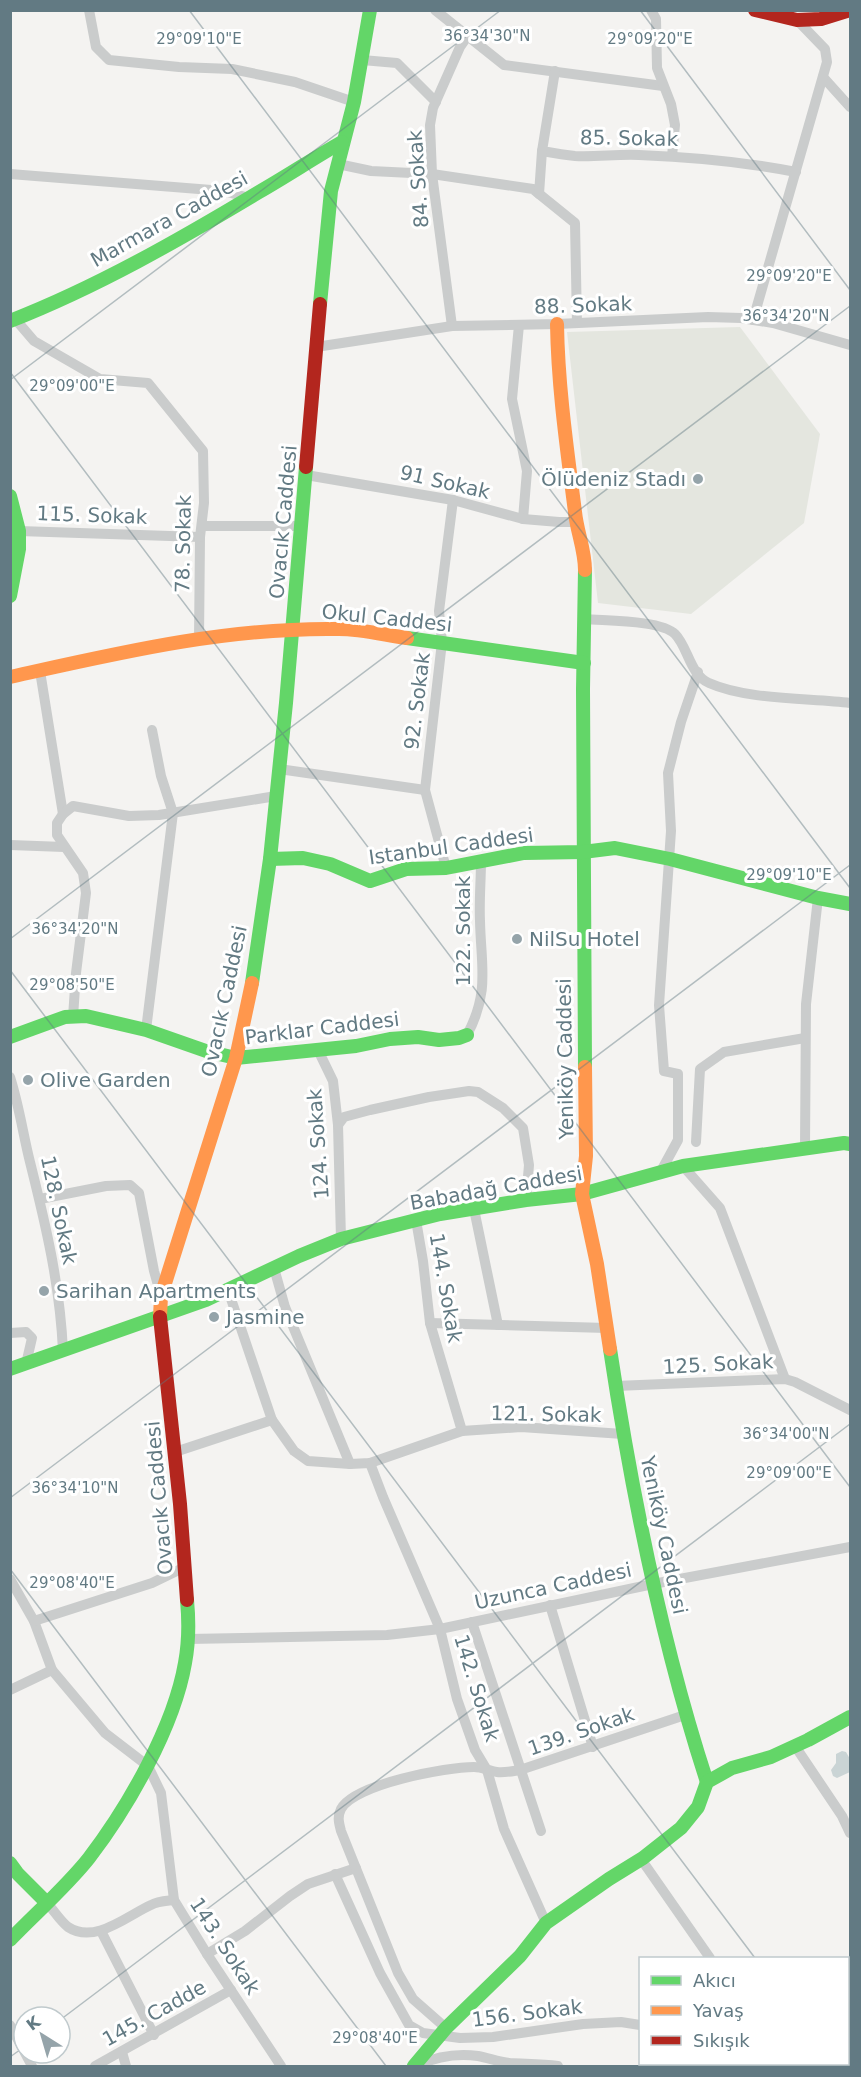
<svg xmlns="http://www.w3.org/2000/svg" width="861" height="2077" viewBox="0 0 861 2077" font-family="'DejaVu Sans',sans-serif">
	<rect width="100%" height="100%" fill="#f4f3f1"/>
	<g fill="#e4e6df">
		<polygon points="740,327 820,434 804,523 691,614 598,603 567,332"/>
		<polygon points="850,2017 850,2066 811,2066 813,2064 848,2064 848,2021"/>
	</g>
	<polygon fill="#cad4d5" points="842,1751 846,1752 850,1759 850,1772 837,1778 833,1776 831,1770 836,1763 836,1754"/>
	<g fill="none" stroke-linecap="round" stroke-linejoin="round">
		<g stroke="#cacccc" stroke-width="10">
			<polyline points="89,10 96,47 109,60 179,67 232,69 295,82 354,102"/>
			<polyline points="435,10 504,65 663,86"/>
			<polyline points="651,10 656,19 657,68 671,104 675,125 672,156"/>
			<polyline points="362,60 397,63 436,102"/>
			<path d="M555,71l-13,80c11,2 22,4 33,5 21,1 43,-2 64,-1 53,2 106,7 157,17"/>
			<polyline points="823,77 850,107"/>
			<polyline points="338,164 371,171 432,174 533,189 575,223 577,323"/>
			<polyline points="10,174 224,191 249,198"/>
			<polyline points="539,194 542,151"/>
			<polyline points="16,320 34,341 100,379 148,383 203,451 204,503 200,537 199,639"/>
			<polyline points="753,320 827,62 825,49 797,20"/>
			<polyline points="519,325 512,399 527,471 523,519"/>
			<polyline points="452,326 432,174 430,125 433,108 460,47 467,37"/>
			<polyline points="316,347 452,326 557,324 708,317 741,318 773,323 850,345"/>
			<polyline points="306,475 453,500 523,519 559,522 576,522"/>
			<polyline points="202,526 302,526"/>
			<polyline points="19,531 200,537"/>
			<path d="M585,619c21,2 76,1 90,15 13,13 15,41 34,49 38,17 99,15 141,20"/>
			<polyline points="40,671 63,814"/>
			<polyline points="279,769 425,790"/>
			<polyline points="10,845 64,847"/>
			<polyline points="446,868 425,790 442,642 439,611 453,500"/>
			<polyline points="73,1017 76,973 86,893 83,873 57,835 57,823 63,814 73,806 129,816 159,815 276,796"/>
			<polyline points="146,1030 173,813 161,776 152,730"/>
			<path d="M467,1035c23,-43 14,-69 13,-114 -1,-20 1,-41 1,-61"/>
			<polyline points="318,1050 333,1081 338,1125 341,1239"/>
			<path d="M10,1077c9,28 13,57 20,85 16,64 30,123 33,189"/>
			<polyline points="338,1125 344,1117 370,1110 429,1097 469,1091 478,1092 503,1108 523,1128 529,1165 526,1200"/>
			<polyline points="696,1142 700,1069 724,1052 805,1038"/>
			<polyline points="805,1148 806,1004 818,898"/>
			<polyline points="683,1166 720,1208 785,1379"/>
			<polyline points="660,1173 678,1140 678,1074 664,1071 659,1005 671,831 668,773 681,722 698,672"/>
			<polyline points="40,1199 106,1186 130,1185 139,1193 154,1271 161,1296"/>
			<polyline points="474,1209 498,1325"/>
			<polyline points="416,1220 423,1261 430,1323 462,1431"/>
			<polyline points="274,1268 285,1307 350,1464"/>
			<polyline points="228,1290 272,1420"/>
			<polyline points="430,1323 607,1328"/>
			<polyline points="10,1333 26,1332 32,1338 26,1364"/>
			<polyline points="616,1386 785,1379 795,1382 850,1410"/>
			<polyline points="175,1452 272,1420 294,1451 308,1461 350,1464 370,1463 462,1431 521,1427 623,1434"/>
			<polyline points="370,1463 383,1497 440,1629 457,1699 475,1750 487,1770 504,1829 546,1923"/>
			<polyline points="10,1579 34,1621 52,1670 105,1733 148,1766 161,1793 174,1900 207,1954 281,2066"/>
			<polyline points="550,1605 593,1747"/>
			<polyline points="34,1621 152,1583 185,1567"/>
			<polyline points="472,1622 541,1831"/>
			<polyline points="188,1639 387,1635 440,1629 653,1584 850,1547"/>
			<polyline points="10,1690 52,1670"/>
			<polyline points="795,1746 842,1816 850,1833"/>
			<polyline points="641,1859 710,1958"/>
			<polyline points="335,1874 380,1973 409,2025 423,2033 460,2038 493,2037 583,2024 621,2022 640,2025"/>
			<path d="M46,1902c7,7 14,19 22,25 27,18 60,-12 83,-22 7,-4 15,-4 23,-5"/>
			<polyline points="101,1931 154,2035"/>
			<polyline points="207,1954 245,1931 290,1896 308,1884 356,1868"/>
			<polyline points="10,2025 24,2051"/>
			<path d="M446,2028l-33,-29 -15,-26 -57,-142c-2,-8 -4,-14 0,-22 13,-25 106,-42 133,-42 8,0 15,4 23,5 7,1 16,-1 23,-2l165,-55"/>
			<polyline points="122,2052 126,2066"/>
			<polyline points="25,2053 32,2066"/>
			<path d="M418,2065c20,-9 38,-12 60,-9 11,2 21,6 32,7 16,1 32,1 48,3"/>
			<polyline points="95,2066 231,1990"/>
			<polyline points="702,2066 704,2064"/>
		</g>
		<g stroke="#63d668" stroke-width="14">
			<polyline points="320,304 331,191 354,102 370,10"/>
			<path d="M10,321c87,-34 169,-81 249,-129 28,-16 55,-34 83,-50"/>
			<polyline points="10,496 19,531 19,549 10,596"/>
			<polyline points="585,570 583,689 585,1067"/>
			<polyline points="407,638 584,663"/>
			<polyline points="270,859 303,858 330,864 370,881 406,869 446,868 524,853 583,852 615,848 670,859 818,898 850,904"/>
			<polyline points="252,983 270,859 286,703 306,467"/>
			<polyline points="10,1037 65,1017 86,1016 146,1030 206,1051 236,1058 356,1046 390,1039 418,1037 439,1040 459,1038 467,1035"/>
			<path d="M610,1349c22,146 51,292 97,433"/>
			<polyline points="10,1369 206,1300 299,1256 341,1239 440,1214 526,1200 582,1194 683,1166 844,1143 850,1144"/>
			<polyline points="10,1863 18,1874 46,1902"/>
			<path d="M10,1940c25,-26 57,-54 79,-82 39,-51 85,-131 96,-195 4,-21 4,-42 2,-63"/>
			<polyline points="414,2066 446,2028 520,1956 546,1923 609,1879 643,1858 681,1828 698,1807 707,1782 732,1768 771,1757 808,1740 850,1717"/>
		</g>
		<g stroke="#ff974d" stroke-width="14">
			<path d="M557,324c1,63 10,125 18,188 2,20 10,38 10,58"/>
			<path d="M10,677c108,-24 217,-50 329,-48 22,0 46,6 68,9"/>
			<polyline points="585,1067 586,1156 582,1194 597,1264 610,1349"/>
			<polyline points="160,1317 161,1296 236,1058 252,983"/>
		</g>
		<g stroke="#b3261e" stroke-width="14">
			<polyline points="755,10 797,20 821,19 850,10"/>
			<polyline points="306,467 320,304"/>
			<polyline points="160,1317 180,1504 187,1600"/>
		</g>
	</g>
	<path fill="none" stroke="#627a83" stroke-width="1.5" stroke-opacity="0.45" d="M189,10l661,878M640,10l210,280M10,372l840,1115M10,380l491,-370M10,939l840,-633M10,970l745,988M10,1498l840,-633M10,1569l376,497M848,1985l2,-2M60,2020l790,-596M10,2057l14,-10M834,2064l2,2M740,2066l4,-2"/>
	<g fill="#95a4aa" stroke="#fff" stroke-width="2">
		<circle cx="698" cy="479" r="6"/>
		<circle cx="517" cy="939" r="6"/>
		<circle cx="28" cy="1080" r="6"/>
		<circle cx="44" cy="1291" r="6"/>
		<circle cx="214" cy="1317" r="6"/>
	</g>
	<g text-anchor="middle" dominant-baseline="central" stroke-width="6" stroke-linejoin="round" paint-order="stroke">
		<g font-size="20" fill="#627a83" stroke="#fff">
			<text transform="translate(629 138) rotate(1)">85. Sokak</text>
			<text transform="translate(418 179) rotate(-94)">84. Sokak</text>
			<text transform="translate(169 219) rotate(-29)">Marmara Caddesi</text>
			<text transform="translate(583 305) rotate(-2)">88. Sokak</text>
			<text transform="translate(445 482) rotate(13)">91 Sokak</text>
			<text transform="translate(92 515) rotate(2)">115. Sokak</text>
			<text transform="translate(283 522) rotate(-85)">Ovacık Caddesi</text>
			<text transform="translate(183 544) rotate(-89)">78. Sokak</text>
			<text transform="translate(387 618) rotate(6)">Okul Caddesi</text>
			<text transform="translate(417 701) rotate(-83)">92. Sokak</text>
			<text transform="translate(451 846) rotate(-8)">Istanbul Caddesi</text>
			<text transform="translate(463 931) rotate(-90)">122. Sokak</text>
			<text transform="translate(224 1001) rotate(-78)">Ovacık Caddesi</text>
			<text transform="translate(322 1028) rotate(-7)">Parklar Caddesi</text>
			<text transform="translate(565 1059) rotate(-91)">Yeniköy Caddesi</text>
			<text transform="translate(318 1144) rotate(-94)">124. Sokak</text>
			<text transform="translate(496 1188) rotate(-10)">Babadağ Caddesi</text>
			<text transform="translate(59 1210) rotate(78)">128. Sokak</text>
			<text transform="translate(446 1288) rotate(80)">144. Sokak</text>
			<text transform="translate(718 1364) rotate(-3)">125. Sokak</text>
			<text transform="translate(546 1414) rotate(1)">121. Sokak</text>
			<text transform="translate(159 1498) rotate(-95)">Ovacık Caddesi</text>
			<text transform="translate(664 1535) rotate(78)">Yeniköy Caddesi</text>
			<text transform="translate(553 1586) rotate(-12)">Uzunca Caddesi</text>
			<text transform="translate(477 1688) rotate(73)">142. Sokak</text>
			<text transform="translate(581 1731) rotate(-19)">139. Sokak</text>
			<text transform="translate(225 1946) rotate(57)">143. Sokak</text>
			<text transform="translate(154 2013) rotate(-29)">145. Cadde</text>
			<text transform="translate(527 2013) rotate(-7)">156. Sokak</text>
		</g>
		<g font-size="20" fill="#627a83" stroke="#fff" text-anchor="start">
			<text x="686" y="479" text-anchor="end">Ölüdeniz Stadı</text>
			<text x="529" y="939">NilSu Hotel</text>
			<text x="40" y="1080">Olive Garden</text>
			<text x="56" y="1291">Sarihan Apartments</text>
			<text x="226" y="1317">Jasmine</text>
		</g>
	</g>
	<g font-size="15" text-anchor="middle" fill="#627a83" stroke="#fff" stroke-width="6" stroke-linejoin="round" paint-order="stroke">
		<text x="487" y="41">36°34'30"N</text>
		<text x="199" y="44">29°09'10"E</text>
		<text x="650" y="44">29°09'20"E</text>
		<text x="789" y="281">29°09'20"E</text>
		<text x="786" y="321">36°34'20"N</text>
		<text x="72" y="391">29°09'00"E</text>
		<text x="789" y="880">29°09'10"E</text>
		<text x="75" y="934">36°34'20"N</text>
		<text x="72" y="990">29°08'50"E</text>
		<text x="786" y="1439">36°34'00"N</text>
		<text x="789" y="1478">29°09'00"E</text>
		<text x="75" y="1493">36°34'10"N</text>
		<text x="72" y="1588">29°08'40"E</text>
		<text x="375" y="2043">29°08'40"E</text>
	</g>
	<rect width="861" height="2077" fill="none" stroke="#627a83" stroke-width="24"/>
	<rect x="639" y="1957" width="210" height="108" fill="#ffffff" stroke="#c0cacd" stroke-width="1.5"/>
	<rect x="651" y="1976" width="30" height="9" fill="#63d668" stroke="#c0cacd" stroke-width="1.5"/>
	<text x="693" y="1987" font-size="18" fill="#627a83">Akıcı</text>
	<rect x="651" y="2006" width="30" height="9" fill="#ff974d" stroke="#c0cacd" stroke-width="1.5"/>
	<text x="693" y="2017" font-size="18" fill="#627a83">Yavaş</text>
	<rect x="651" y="2036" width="30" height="9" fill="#b3261e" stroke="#c0cacd" stroke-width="1.5"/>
	<text x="693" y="2047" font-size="18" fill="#627a83">Sıkışık</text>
	<g transform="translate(42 2035) rotate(323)"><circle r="28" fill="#ffffff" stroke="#c0cacd" stroke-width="1.5"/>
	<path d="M0-4.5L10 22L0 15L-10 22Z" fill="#95a4aa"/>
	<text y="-9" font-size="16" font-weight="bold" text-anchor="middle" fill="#627a83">K</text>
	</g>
</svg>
